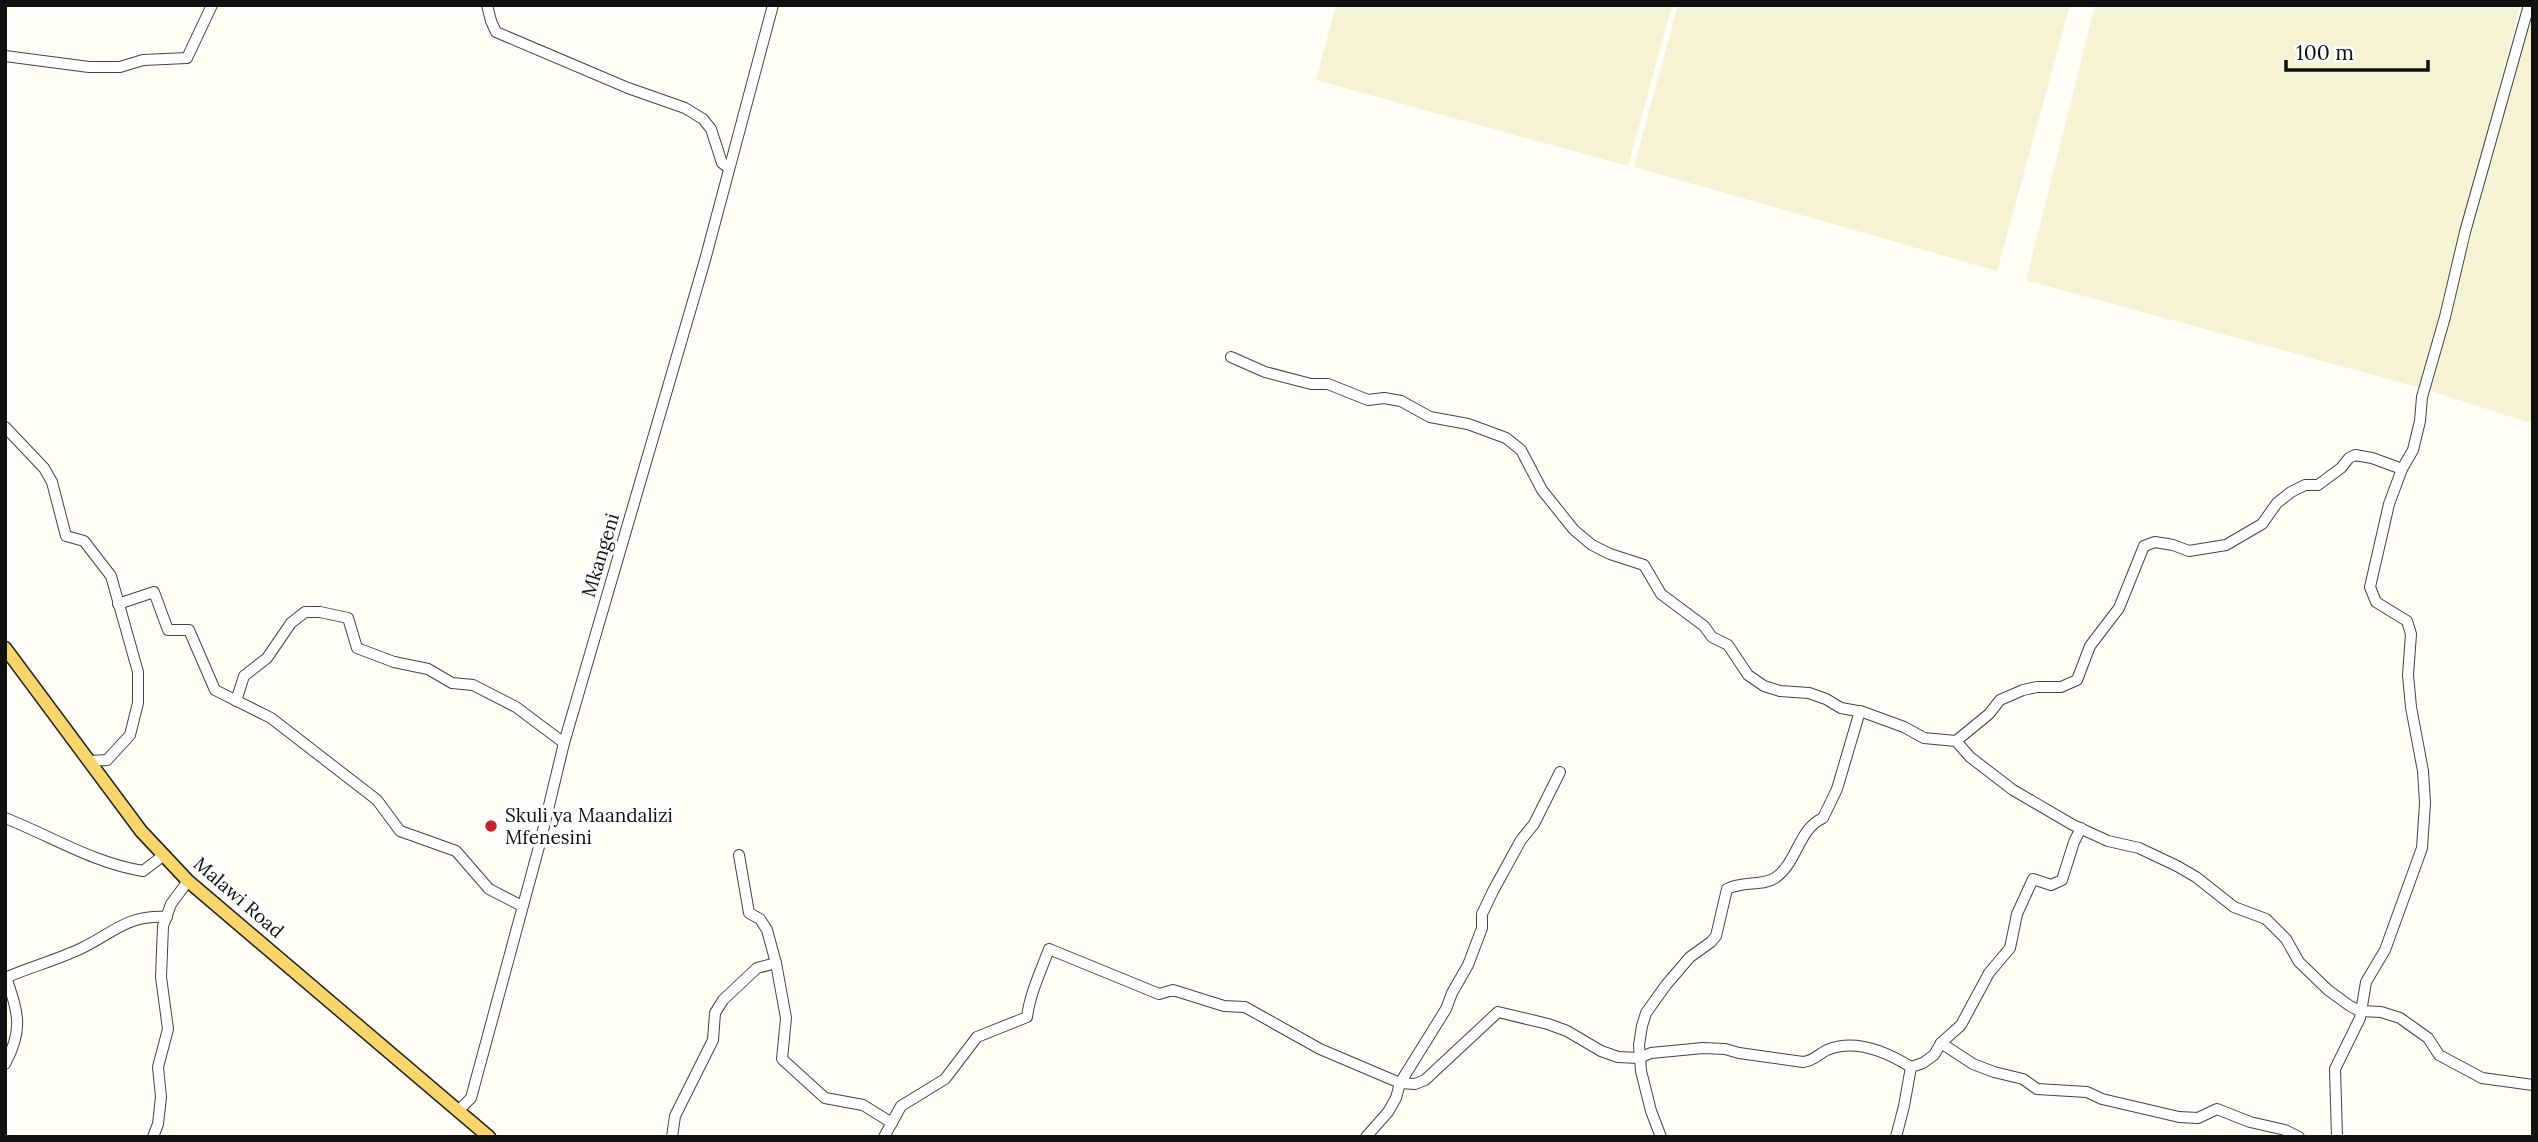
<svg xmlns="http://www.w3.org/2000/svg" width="2538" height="1142" viewBox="0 0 2538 1142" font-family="Lora,serif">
	<rect width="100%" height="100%" fill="#fffdf5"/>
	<g fill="#f6f3d4">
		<polygon points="1336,5 1672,5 1628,166 1316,80"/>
		<polygon points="1678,5 2070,5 1997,271 1634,167"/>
		<polygon points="2095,5 2520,5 2421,388 2026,280"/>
		<polygon points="2533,14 2533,424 2428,390"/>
	</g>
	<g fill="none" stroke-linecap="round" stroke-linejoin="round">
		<g stroke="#444" stroke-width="12">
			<g id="minor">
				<polyline points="487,5 491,21 496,32 628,88 685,108 703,119 711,129 722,163 729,168"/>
				<polyline points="5,56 89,67 120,67 143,60 187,58 212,5"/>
				<polyline points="1231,357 1265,372 1311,384 1328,384 1368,400 1384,398 1401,401 1430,417 1468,424 1506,438 1521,450 1542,490 1574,530 1592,545 1610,554 1644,565 1661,594 1704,626 1712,637 1728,645 1748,675 1764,686 1780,691 1809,693 1826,699 1841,708 1863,712 1904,727 1924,738 1956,741 1970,757 2013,790 2073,825 2108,841 2139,848 2177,866 2196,877 2234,907 2266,919 2286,939 2299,962 2328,990 2350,1006 2360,1011 2381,1012 2400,1018 2428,1038 2439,1055 2482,1078 2533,1085"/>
				<polyline points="5,427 44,468 52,482 66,536 84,541 111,576 138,672 138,703 130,735 107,760 90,761"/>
				<polyline points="118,604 154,592 168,630 189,630 215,690 271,718 377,800 400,831 456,851 489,889 522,906"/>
				<polyline points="236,701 244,676 267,658 291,623 305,612 320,612 348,618 357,648 394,662 428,669 452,683 473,685 516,707 564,743"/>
				<polyline points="1956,741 1989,714 2000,700 2023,690 2037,687 2061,687 2077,680 2090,646 2119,608 2144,546 2155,542 2173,545 2189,551 2226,545 2262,524 2277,503 2291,492 2305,485 2318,485 2341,468 2349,458 2355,455 2372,458 2402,469"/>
				<path d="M5,818c46,18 88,45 138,53l21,-16"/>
				<polyline points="739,855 749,913 760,919 767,930 776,963 786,1018 782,1059 825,1098 863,1105 892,1123"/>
				<path d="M5,978c25,-11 52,-18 77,-30 33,-16 44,-33 85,-31"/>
				<polyline points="1941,1043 1973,1064 1994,1072 2023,1079 2037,1089 2087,1092 2102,1099 2179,1117 2198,1118 2217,1109 2250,1122 2285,1130 2299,1137"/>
				<path d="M5,1064c19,-35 13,-51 1,-87"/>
				<polyline points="458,1111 471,1098 540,843 564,743 705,260 773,5"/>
				<polyline points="153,1137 158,1124 161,1097 158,1067 168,1029 161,977 163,926 171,904 188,881"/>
				<polyline points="672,1137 675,1116 713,1040 715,1013 723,1000 757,968 776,963"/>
				<path d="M884,1137l17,-31 44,-27 32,-42 50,-20c3,-24 14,-46 22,-68l110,45 14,-4 51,16 21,1 75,42 80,34 15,1 10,-4 73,-68 50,12 19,7 34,20 17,6 21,1 12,-5 52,-5 22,1 14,4 64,9c11,-1 14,-7 24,-12 28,-12 60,2 84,17"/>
				<polyline points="1366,1137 1388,1112 1396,1098 1400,1083 1446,1009 1452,993 1468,965 1482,928 1482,914 1493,891 1521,840 1534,824 1560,772"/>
				<path d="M1661,1137l-10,-26 -10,-40 -2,-26 3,-19 4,-13 20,-28 24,-28 21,-15 5,-6 11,-47c15,-8 36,-3 48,-11 23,-16 23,-49 48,-60l14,-29 23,-78"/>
				<polyline points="1896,1137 1904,1106 1911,1067 1923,1063 1934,1055 1941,1043 1961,1025 1989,973 2010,948 2017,914 2033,879 2051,885 2062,880 2074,842 2081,828"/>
				<polyline points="2337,1137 2335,1069 2360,1018 2366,982 2385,950 2422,848 2425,803 2423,771 2411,707 2408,675 2411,634 2407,621 2376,602 2370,587 2389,504 2402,469 2413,450 2420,421 2422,397 2445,317 2465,232 2529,5"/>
			</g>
		</g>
		<g stroke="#222" stroke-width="15">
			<polyline id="major" points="5,648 141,831 188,881 489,1137"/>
		</g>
		<use href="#minor" stroke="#fff" stroke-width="10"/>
		<use href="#major" stroke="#f9d66b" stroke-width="12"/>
	</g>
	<circle fill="#c4262e" stroke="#fff" stroke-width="2.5" cx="491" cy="826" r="7"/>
	<g text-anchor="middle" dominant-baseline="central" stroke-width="7" stroke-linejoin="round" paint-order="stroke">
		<g font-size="19" fill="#111" stroke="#fff">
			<text transform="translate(600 555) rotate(-73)">Mkangeni</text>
			<text transform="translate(239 897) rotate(41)">Malawi Road</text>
		</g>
		<g font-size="19" fill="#111" stroke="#fff" text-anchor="start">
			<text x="505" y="815">Skuli ya Maandalizi<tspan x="505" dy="22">Mfenesini</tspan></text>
		</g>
	</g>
	<rect width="2538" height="1142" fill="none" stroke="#111111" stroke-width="14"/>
	<path d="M2286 60v10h142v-10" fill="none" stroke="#111111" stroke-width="3.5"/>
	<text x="2296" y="60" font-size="21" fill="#111111" stroke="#ffffff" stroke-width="5" paint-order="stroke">100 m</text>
</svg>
